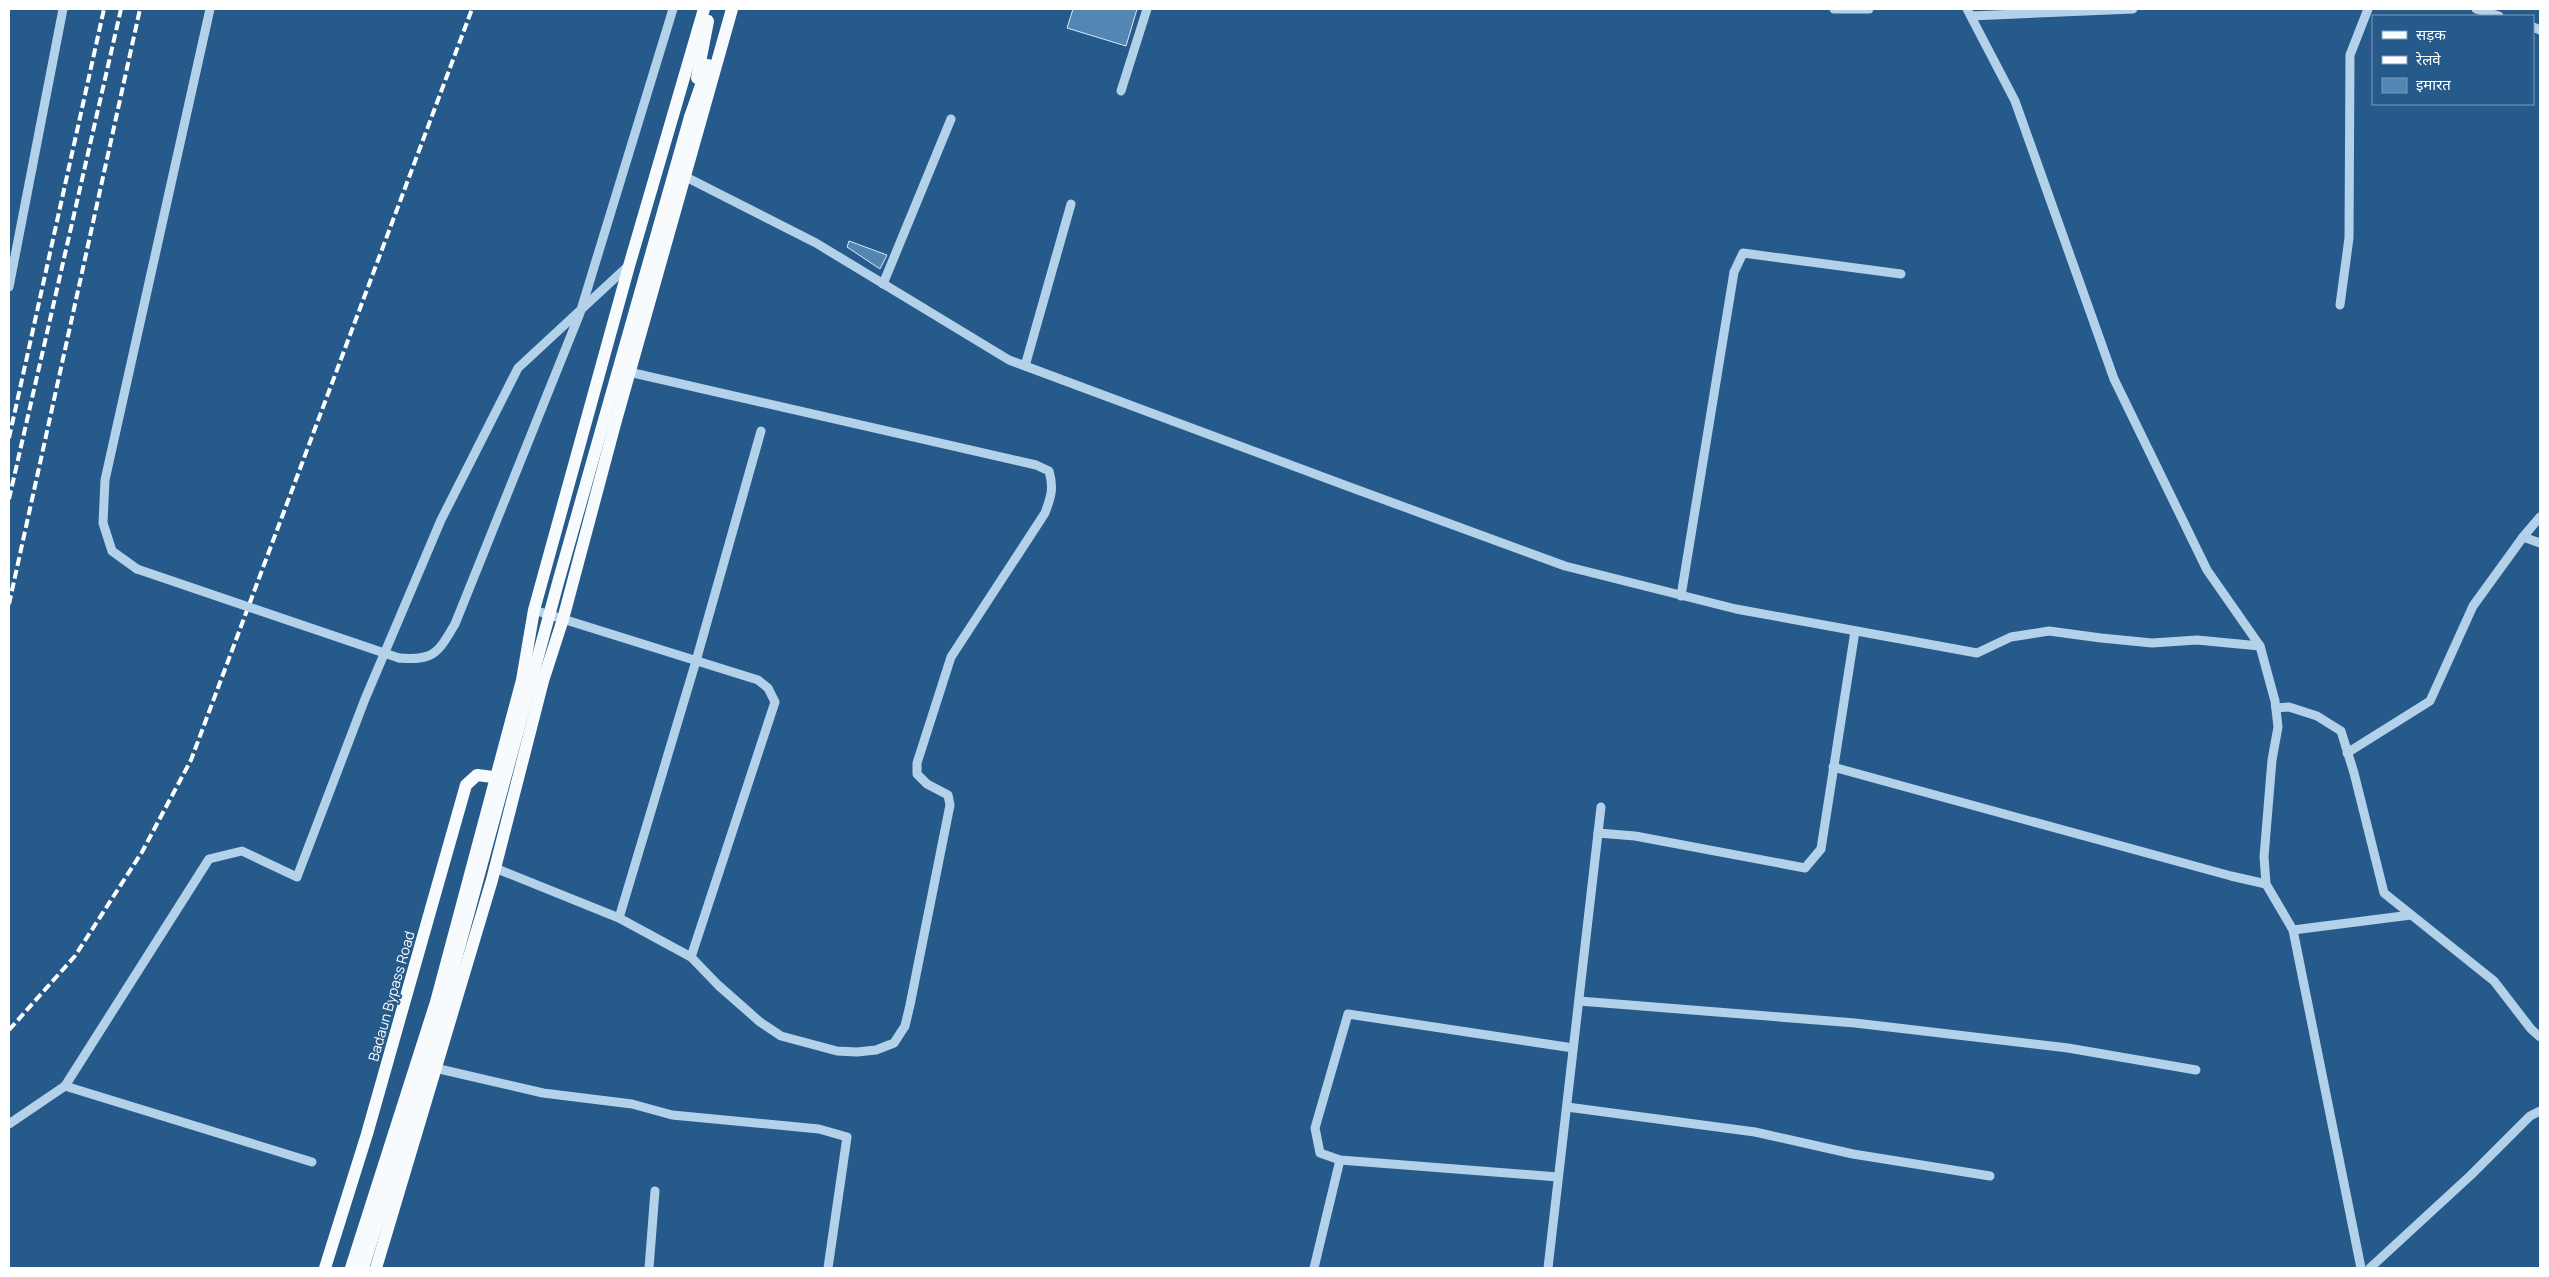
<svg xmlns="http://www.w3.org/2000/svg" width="2549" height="1277" viewBox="0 0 2549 1277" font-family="Manrope,'Noto Sans Devanagari',sans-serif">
	<rect width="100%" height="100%" fill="#265a8a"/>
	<g fill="#5386b3" stroke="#d9e9f7">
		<polygon points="1073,9 1137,9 1126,46 1067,28"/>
		<polygon points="849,241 887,255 880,269 847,247"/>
	</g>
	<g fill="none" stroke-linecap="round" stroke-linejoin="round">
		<g stroke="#b4d1ea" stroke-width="9">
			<polyline points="1834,9 1869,9"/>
			<polyline points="1967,9 2015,101 2114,379 2207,570 2260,646 2275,701 2278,727 2272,760 2264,857 2266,884 2293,930 2361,1268"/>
			<polyline points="2476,9 2499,16"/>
			<polyline points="1971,16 2133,9"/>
			<polyline points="2533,27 2540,30"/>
			<polyline points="1121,91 1147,9"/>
			<polyline points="684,176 816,243 1009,360 1347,486 1565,566 1736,609 1977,653 2011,637 2049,631 2101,638 2152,643 2197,640 2260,646"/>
			<polyline points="883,284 951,119"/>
			<polyline points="9,287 63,9"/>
			<polyline points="2340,305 2349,238 2350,55 2368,9"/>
			<polyline points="1025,366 1071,204"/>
			<polyline points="2523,537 2540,543"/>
			<polyline points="137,569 112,551 103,523 105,480 210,9"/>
			<polyline points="1681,596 1734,272 1743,253 1901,274"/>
			<polyline points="534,610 758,680 768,688 775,702 691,957"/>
			<path d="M399,658c35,3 39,-5 56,-34l125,-311 93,-304"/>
			<polyline points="2276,708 2289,707 2317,716 2341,731 2354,773 2384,893 2494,981 2531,1029 2540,1037"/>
			<polyline points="2347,753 2430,701 2473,606 2523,537 2540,517"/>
			<polyline points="1833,767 2231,876 2266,884"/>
			<polyline points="1598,833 1635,836 1805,868 1821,849 1855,631"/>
			<path d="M495,868l124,50 72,39 27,28 42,37 21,14 56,15 20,1 19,-2 18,-7 11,-17 5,-21 40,-200 -2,-10 -21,-11 -10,-10v-11l34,-106 94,-144c6,-16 9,-25 4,-42l-13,-6 -407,-93"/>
			<polyline points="619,918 696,661 761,431"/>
			<polyline points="2293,930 2411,915"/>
			<polyline points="1579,1001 1855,1023 2068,1048 2196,1070"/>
			<polyline points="435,1068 543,1093 632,1104 672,1115 819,1129 847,1137 828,1268"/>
			<polyline points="65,1086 209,859 242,851 297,877 365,699 441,520 518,368 627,267"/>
			<polyline points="1567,1107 1755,1132 1853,1154 1990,1176"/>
			<polyline points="9,1124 65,1086 312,1162"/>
			<polyline points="1558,1177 1340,1160 1320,1153 1315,1128 1348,1014 1573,1048"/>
			<polyline points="649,1268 655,1191"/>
			<polyline points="1314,1268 1340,1160"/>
			<polyline points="1548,1268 1601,807"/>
			<polyline points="2370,1268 2471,1175 2530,1116 2540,1111"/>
		</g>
		<g stroke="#f8fbfe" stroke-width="12">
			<polyline points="697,78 708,21"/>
			<polyline points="690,117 708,65"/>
			<polyline points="325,1268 367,1134 466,785 477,775 501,778"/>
			<polyline points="351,1268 436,1002 522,680 534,610 629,266 704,9"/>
			<polyline points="376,1268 492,880 543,681 563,619 615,424 732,9"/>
		</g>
		<g stroke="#fff" stroke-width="4" stroke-dasharray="9 4" stroke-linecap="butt">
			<polyline points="9,438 104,9"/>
			<polyline points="9,499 121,9"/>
			<polyline points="9,604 140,9"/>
			<polyline points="9,1030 75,956 142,852 191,760 472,9"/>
		</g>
		<polyline stroke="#b4d1ea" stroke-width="9" points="137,569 399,658"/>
		<polyline stroke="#f8fbfe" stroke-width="12" points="363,1268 427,1066 559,579 690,117"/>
	</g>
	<g text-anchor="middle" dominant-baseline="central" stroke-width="4" stroke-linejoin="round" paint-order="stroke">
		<g font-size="14" fill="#fff" stroke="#265a8a">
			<text transform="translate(391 996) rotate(-74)">Badaun Bypass Road</text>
		</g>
	</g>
	<rect width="2549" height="1277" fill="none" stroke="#ffffff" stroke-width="20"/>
	<rect x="2372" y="15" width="162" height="90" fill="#265a8a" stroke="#7d9cb9"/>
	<rect x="2382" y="31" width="25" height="8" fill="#f8fbfe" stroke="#7d9cb9"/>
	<text x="2416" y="40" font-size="15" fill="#ffffff">सड़क</text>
	<rect x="2382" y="56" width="25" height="8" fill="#ffffff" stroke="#7d9cb9"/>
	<text x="2416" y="65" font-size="15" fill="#ffffff">रेलवे</text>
	<rect x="2382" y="78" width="25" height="15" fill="#5386b3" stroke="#7d9cb9"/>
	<text x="2416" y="90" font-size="15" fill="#ffffff">इमारत</text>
</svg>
